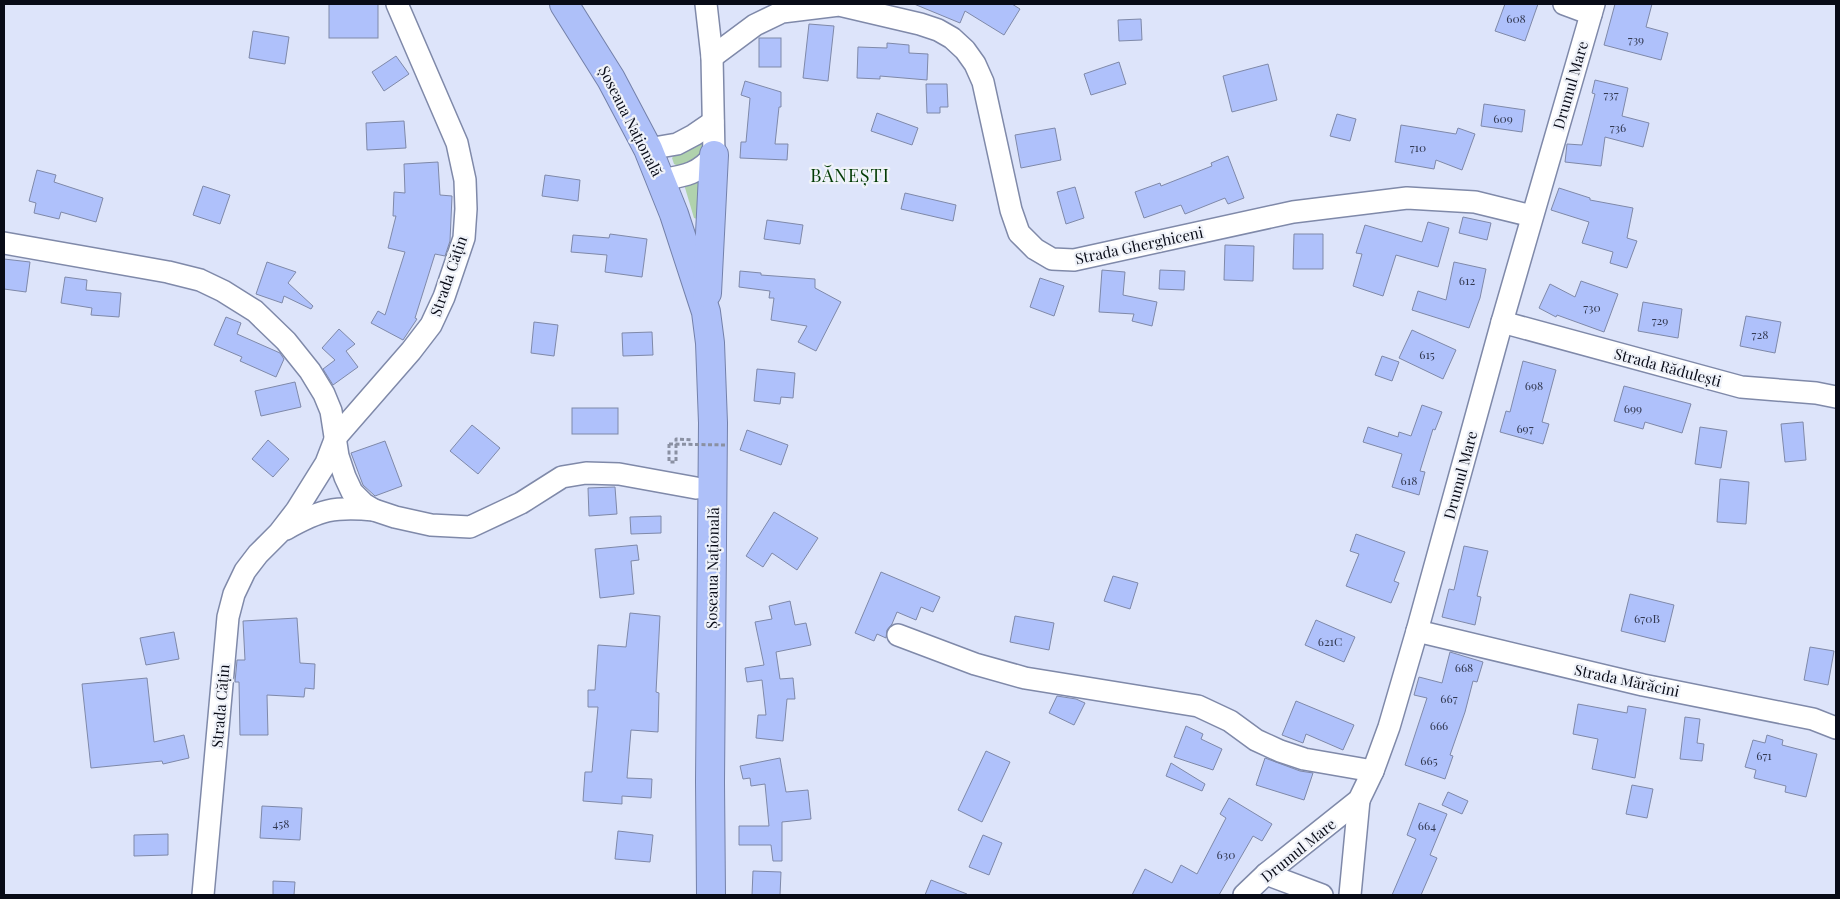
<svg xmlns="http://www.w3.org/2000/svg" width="1840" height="899" viewBox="0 0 1840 899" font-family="'Playfair Display',serif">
	<rect width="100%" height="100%" fill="#dde4fa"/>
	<g fill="#b0d2ad">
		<path d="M705,140c0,18 -11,20 -25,27l-6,-3 -2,-6 5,-7z"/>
		<polygon points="706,174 700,220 694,218 683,181"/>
	</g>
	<g fill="#afc1fb" stroke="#7f89a9">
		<rect x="329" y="4" width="49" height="34"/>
		<polygon points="914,4 1012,4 1020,9 1004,35 965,11 960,23"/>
		<polygon points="1505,4 1538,4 1525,41 1495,31"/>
		<polygon points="1615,4 1652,4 1646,27 1668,33 1661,60 1604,45"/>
		<polygon points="1141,19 1142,40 1119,41 1118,20"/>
		<polygon points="809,24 834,26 828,81 803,78"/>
		<polygon points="253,31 289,37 285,64 249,58"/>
		<rect x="759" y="38" width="22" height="29"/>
		<polygon points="887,43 909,45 909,53 928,54 927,80 880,76 880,79 857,78 858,47 887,48"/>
		<polygon points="396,56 409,74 384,91 372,72"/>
		<polygon points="1119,62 1126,84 1091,95 1084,74"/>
		<polygon points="1268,64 1277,100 1232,112 1223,76"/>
		<polygon points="1595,80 1628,88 1622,116 1649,123 1643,147 1605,137 1601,166 1565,162 1567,144 1582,145 1595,94 1592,93"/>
		<polygon points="745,81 781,92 781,107 779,107 775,144 788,144 787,160 740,158 741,142 746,142 750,98 741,95"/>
		<polygon points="926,84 947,84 948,107 940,107 940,113 927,113"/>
		<polygon points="1484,104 1525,110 1522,132 1481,126"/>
		<polygon points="877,113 918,128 912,145 871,131"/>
		<polygon points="1337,114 1356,119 1350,141 1330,136"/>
		<polygon points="404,121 406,148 367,150 366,123"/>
		<polygon points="1401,125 1456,134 1458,128 1475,134 1462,170 1436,160 1434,169 1395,162"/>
		<polygon points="1055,128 1061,160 1021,168 1015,135"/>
		<polygon points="1228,156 1244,198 1228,204 1225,198 1185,214 1181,205 1144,218 1135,192 1160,183 1161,186 1212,166 1211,163"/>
		<polygon points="438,162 440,195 452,196 450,241 445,256 435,254 415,318 417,319 403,340 371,323 378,311 385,315 405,252 388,248 396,216 393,216 394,192 405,193 404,164"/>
		<polygon points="37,170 56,175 54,182 103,198 96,222 61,212 59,219 34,213 36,203 29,201"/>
		<polygon points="545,175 580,180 578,201 542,196"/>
		<polygon points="203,186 230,195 220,224 193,215"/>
		<polygon points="1075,187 1084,218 1066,224 1057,192"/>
		<polygon points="1559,188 1590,198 1590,200 1633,208 1627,238 1637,241 1627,268 1610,263 1613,252 1582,243 1589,222 1551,210"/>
		<polygon points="905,193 956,205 953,221 901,209"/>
		<polygon points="1463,217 1491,223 1487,240 1459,233"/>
		<polygon points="767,220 803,225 800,244 764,239"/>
		<polygon points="1428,222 1449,228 1438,267 1396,255 1383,296 1353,286 1362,254 1356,253 1365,225 1422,242"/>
		<polygon points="610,234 647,239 642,277 605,272 607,255 571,252 573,235 609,238"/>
		<polygon points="1294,234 1323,234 1323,269 1293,269"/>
		<polygon points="1225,245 1254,246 1253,281 1224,280"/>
		<polygon points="4,259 30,262 26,292 4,289"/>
		<polygon points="267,262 296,272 288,283 313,306 311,309 284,296 282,303 256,294"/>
		<polygon points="1454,262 1486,269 1480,298 1469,328 1412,310 1418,291 1446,300"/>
		<polygon points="1102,270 1125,272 1123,295 1157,302 1152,326 1132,321 1134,314 1099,312"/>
		<polygon points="1160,270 1185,271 1184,290 1159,289"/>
		<polygon points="740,271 761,273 761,275 815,279 815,288 841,302 816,351 798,342 807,326 771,320 774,298 769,298 770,291 739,287"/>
		<polygon points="65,277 87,280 86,290 121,293 119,317 91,315 92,308 61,303"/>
		<polygon points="1040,278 1064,286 1054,316 1030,307"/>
		<polygon points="1581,281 1618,294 1604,332 1557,315 1556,317 1539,308 1550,284 1575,297"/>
		<polygon points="1643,302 1682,309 1678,338 1638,331"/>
		<polygon points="1746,316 1781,322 1775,353 1740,346"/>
		<polygon points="226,317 241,323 237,334 280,353 284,359 276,377 240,361 242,357 214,345"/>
		<polygon points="534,322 558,325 554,356 531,353"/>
		<polygon points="339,329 355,344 346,351 358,367 333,385 323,369 335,360 322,348"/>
		<polygon points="1412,330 1456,350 1443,379 1399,358"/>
		<polygon points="652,332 653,355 623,356 622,333"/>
		<polygon points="1382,356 1399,362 1392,381 1375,375"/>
		<polygon points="1523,361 1556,370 1542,422 1549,424 1543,444 1500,432 1506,411 1510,412"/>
		<polygon points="757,369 795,373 793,398 781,397 780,404 754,401"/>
		<polygon points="295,382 301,407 261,416 255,391"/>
		<polygon points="1624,386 1691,404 1682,433 1645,422 1643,429 1614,421"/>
		<polygon points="1422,405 1442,412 1435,430 1433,429 1420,471 1425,472 1419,495 1392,487 1402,454 1363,442 1368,427 1398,437 1399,432 1411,436"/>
		<rect x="572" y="408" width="46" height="26"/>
		<polygon points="1803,422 1806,460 1785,462 1781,424"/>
		<polygon points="472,425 500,448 478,474 450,451"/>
		<polygon points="1700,427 1727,431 1721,468 1695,464"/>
		<polygon points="747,430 788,445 781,465 740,450"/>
		<polygon points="268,440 289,459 273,477 252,459"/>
		<polygon points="385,441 402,486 375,496 363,485 351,453"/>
		<polygon points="1720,479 1749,482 1746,524 1717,522"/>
		<polygon points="615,487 617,514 589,516 588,488"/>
		<polygon points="774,512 818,538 797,570 772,553 763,567 746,556"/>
		<polygon points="661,516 661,533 631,534 630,517"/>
		<polygon points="1356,534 1405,552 1394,581 1399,583 1391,603 1346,586 1359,554 1350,551"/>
		<polygon points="637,545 639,560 631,561 634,594 600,598 595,549"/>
		<polygon points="1464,546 1488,551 1477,596 1481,597 1475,625 1442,617 1449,589 1454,590"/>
		<polygon points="881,572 940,597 933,612 921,607 916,620 897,612 892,624 887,630 886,638 877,634 874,641 855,633"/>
		<polygon points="1113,576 1138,583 1130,609 1104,601"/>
		<polygon points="1630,594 1674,605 1665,642 1621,631"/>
		<polygon points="790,601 795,625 806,623 811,645 776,652 780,679 793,678 795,699 787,699 783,741 756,738 758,715 766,715 762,680 747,682 745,668 764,665 755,622 772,619 769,606"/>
		<polygon points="630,613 660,616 656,692 659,693 658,732 631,730 627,778 652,779 651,798 622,796 622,804 583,801 585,772 592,772 598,707 588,707 588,690 595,690 598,645 626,647"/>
		<polygon points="1015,616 1054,623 1049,650 1010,642"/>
		<polygon points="297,618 300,663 315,664 314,689 305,688 304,697 267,695 268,735 240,735 239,682 235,682 237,660 245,660 243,621"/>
		<polygon points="1316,620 1355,637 1344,662 1305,645"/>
		<polygon points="174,632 179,659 146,665 140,638"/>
		<polygon points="1810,647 1834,651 1828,685 1804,680"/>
		<polygon points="1450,652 1483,662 1477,682 1473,681 1465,712 1450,755 1453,756 1445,779 1405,765 1427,698 1414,695 1419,677 1442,683"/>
		<polygon points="147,678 154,742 184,735 189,758 163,764 162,761 91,768 82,684"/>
		<polygon points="1057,696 1076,699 1085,703 1074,725 1049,713"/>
		<polygon points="1296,701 1354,725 1343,750 1306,734 1303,743 1282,735"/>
		<polygon points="1578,704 1627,713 1628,706 1646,709 1635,778 1592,769 1598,739 1573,734"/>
		<polygon points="1685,717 1700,719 1697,743 1704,744 1702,761 1680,759"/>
		<polygon points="1186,726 1203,734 1201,739 1222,749 1213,770 1174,757"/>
		<polygon points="1767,735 1783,740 1782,745 1817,754 1806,797 1785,792 1786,786 1754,778 1756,770 1745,767 1753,740 1765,743"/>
		<polygon points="986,751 1010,762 982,822 958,810"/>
		<polygon points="780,758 786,792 808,790 811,819 782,822 782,861 773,861 771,845 739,845 739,826 769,826 765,784 751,786 750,778 743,779 740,766"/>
		<polygon points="1265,758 1300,771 1313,773 1304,800 1256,785"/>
		<polygon points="1171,763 1205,784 1202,791 1166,776"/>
		<polygon points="1632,785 1653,789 1647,818 1626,814"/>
		<polygon points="1448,792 1468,801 1462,814 1442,805"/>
		<polygon points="1229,798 1272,824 1262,841 1253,836 1219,895 1132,895 1145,869 1172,883 1181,865 1197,874 1226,818 1220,814"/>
		<polygon points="1419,803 1447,814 1430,855 1437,858 1421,895 1392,895 1416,839 1407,835"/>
		<polygon points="262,806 302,808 300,840 260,838"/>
		<polygon points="618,831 653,835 650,862 615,859"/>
		<polygon points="168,834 168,855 134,856 134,835"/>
		<polygon points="983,835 1002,843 989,875 969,867"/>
		<polygon points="753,871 781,872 780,895 752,895"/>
		<polygon points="931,880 967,894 967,895 925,895"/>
		<polygon points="273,881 295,882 294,895 273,895"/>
	</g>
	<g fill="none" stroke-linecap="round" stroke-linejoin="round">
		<g stroke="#7f89a9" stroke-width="24">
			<g id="minor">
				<polyline points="1564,4 1591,14"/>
				<polyline points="712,57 755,25 782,12 839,5 920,24 938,30 952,38 965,50 975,64 983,82 1011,210 1019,233 1035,249 1052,259 1074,260 1293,212 1407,198 1475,202 1532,216"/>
				<polyline points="648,149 677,144 694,135 713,122"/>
				<path d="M661,180c23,-4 38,-6 53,-25l-2,-98 -6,-53"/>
				<polyline points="4,243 168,272 200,280 223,291 255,311 286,341 310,371 324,394 331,411 338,456 345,477 352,492 364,504 374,510 395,517 431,525 470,527 521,503 562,477 586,473 619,474 696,488"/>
				<polyline points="1502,322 1741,387 1816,393 1836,397"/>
				<path d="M286,529c34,-19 48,-23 88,-19"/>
				<polyline points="1417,631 1643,685 1813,719 1836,728"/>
				<polyline points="898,635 975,664 1025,678 1198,706 1230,721 1256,740 1280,751 1304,759 1373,771"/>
				<polyline points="1266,874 1322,895"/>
				<polyline points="203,895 228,617 234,594 245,571 258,554 279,533 296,511 326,463 336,437 411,351 431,325 444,297 464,238 466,209 465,180 457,143 397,4"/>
				<polyline points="1244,895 1266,874 1359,800 1373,771 1389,727 1417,631 1502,322 1594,4"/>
				<polyline points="1350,895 1359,800"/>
			</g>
		</g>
		<g stroke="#7481aa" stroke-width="30">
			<g id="highway">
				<polyline points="564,4 611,79 648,149 674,214 706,312 710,343 713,423 710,782 711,895"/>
				<polyline points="707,293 714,155"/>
			</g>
		</g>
		<polyline stroke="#8a90a2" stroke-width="3" stroke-dasharray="4 2.5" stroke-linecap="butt" points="669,444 669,462 676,462 676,439 693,440"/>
		<use href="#minor" stroke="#fff" stroke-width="21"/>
		<use href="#highway" stroke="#aec0f9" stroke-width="28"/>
		<polyline stroke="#8a90a2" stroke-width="3" stroke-dasharray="4 2.5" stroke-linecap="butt" points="669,444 727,445"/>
	</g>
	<g text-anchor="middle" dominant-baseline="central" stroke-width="4.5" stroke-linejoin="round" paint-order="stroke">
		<g font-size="12" fill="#323850">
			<text x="1516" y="18">608</text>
			<text x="1636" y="39">739</text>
			<text x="1611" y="94">737</text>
			<text x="1503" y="118">609</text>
			<text x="1618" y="127">736</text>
			<text x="1418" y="147">710</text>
			<text x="1467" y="280">612</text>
			<text x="1592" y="307">730</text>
			<text x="1660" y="320">729</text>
			<text x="1760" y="334">728</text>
			<text x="1427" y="354">615</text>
			<text x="1534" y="385">698</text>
			<text x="1633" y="408">699</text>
			<text x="1525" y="428">697</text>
			<text x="1409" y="480">618</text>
			<text x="1647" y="618">670B</text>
			<text x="1330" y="641">621C</text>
			<text x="1464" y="667">668</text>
			<text x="1449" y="698">667</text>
			<text x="1439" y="725">666</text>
			<text x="1764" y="755">671</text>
			<text x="1429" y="760">665</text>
			<text x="281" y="823">458</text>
			<text x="1427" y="825">664</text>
			<text x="1226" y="854">630</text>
		</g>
		<g font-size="15" fill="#080b17" stroke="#eff2f9">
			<text transform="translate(1570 85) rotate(-74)">Drumul Mare</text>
			<text transform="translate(631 121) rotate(63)">Șoseaua Națională</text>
			<text transform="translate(1139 245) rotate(-12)">Strada Gherghiceni</text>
			<text transform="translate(448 276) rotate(-71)">Strada Cățin</text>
			<text transform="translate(1668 367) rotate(15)">Strada Rădulești</text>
			<text transform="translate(1460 475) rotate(-75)">Drumul Mare</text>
			<text transform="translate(712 568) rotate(-89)">Șoseaua Națională</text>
			<text transform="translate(1627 680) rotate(12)">Strada Mărăcini</text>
			<text transform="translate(220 706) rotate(-85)">Strada Cățin</text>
			<text transform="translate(1298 850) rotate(-39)">Drumul Mare</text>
		</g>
		<g font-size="18" letter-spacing="1" fill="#023b04" stroke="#eff2f9">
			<text x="850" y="175">BĂNEȘTI</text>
		</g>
	</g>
	<rect width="1840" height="899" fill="none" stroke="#080b17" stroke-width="10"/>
</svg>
